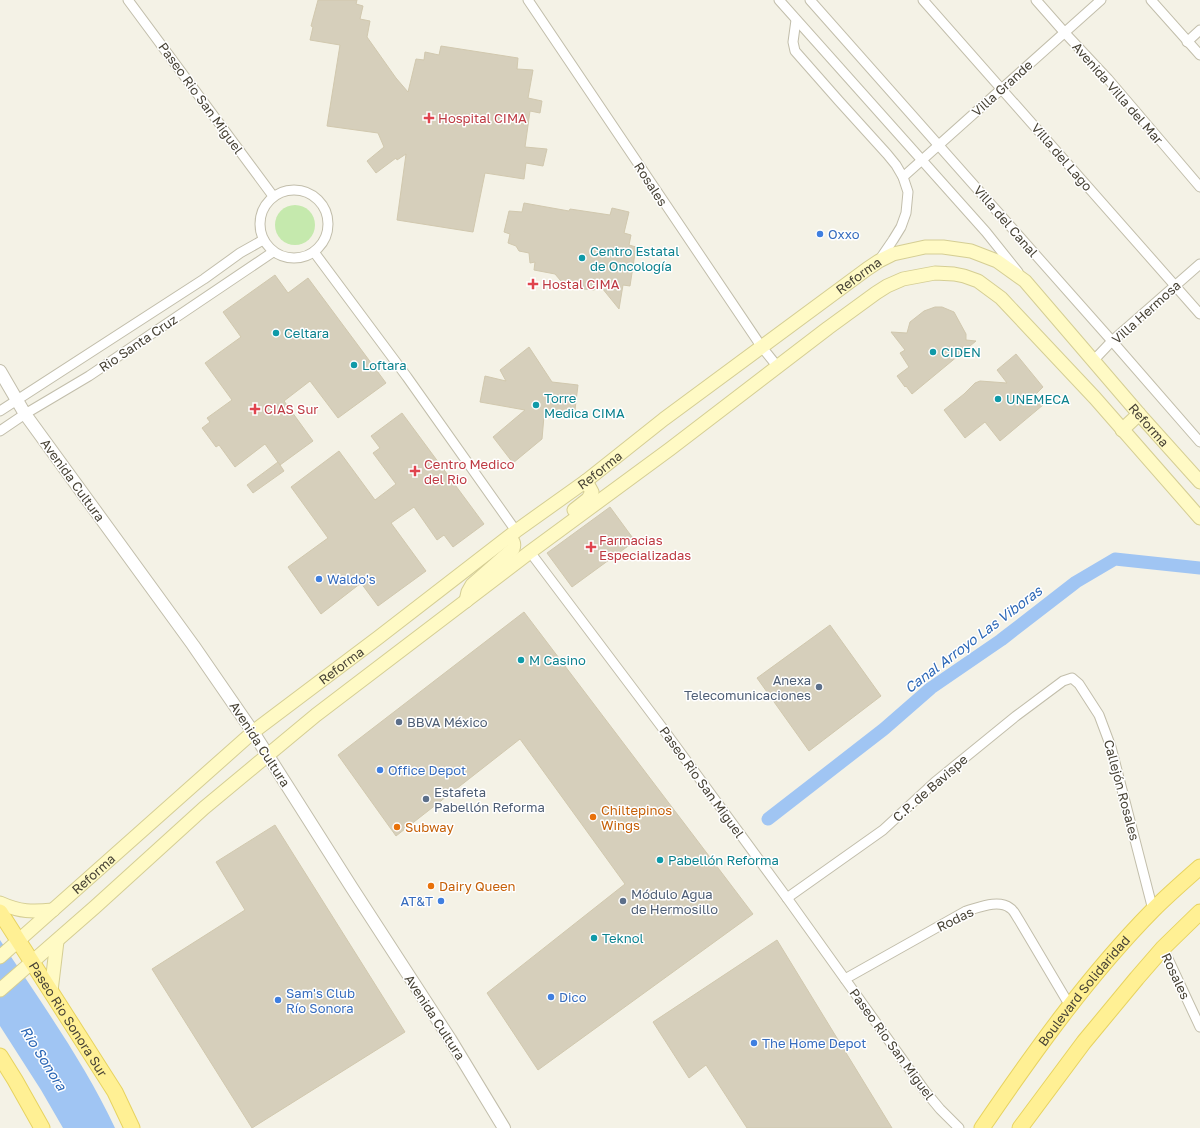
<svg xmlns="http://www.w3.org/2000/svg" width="1200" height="1128" viewBox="0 0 1200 1128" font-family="'Golos Text',sans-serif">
	<rect width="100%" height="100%" fill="#f4f2e6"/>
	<circle fill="#c5e9ad" cx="295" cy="225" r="20"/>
	<path fill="#a0c5f3" d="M0,940c40,61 84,122 115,188h-52l-22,-38 -41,-64z"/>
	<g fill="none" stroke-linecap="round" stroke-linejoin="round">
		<polyline stroke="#a0c5f3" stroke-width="13" points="768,819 884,729 931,688 1001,640 1076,582 1115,559 1200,568"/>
	</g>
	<g fill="#d6cfbb" stroke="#d1c8ae">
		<polygon points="318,0 357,0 356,4 363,6 360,19 370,21 367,37 396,78 408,92 416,59 424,60 425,52 439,55 441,46 518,58 517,69 533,70 528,98 542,101 540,113 530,111 525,147 547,149 543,166 526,163 524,179 485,173 473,232 397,220 406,154 397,160 396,158 376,173 367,161 384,147 378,133 327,126 340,45 310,40 313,27 311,26"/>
		<polygon points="524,203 569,211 570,209 610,215 612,208 629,212 624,233 631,235 629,245 636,247 630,286 623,285 619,309 602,288 593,290 566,287 555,274 534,270 535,262 530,263 529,253 519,251 516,246 508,243 510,234 504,232 509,211 522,212"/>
		<polygon points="275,275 288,293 308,278 386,383 338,418 310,381 284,401 313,441 280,465 265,444 235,467 219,445 216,447 202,428 210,422 207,418 232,400 205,363 241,337 223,312"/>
		<polygon points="935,307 942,307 954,312 966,334 966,340 976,341 912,394 906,386 905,387 897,376 909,367 900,353 905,350 891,332 907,333 910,322 924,311"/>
		<polygon points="529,347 552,382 578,385 574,418 544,416 542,439 513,463 493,437 525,410 480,402 485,376 506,381 500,370"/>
		<polygon points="1016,354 1043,387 1036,394 1043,405 1000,441 985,422 965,438 944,410 964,394 975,383 980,381 1007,383 997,370"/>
		<polygon points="402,413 484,524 453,547 444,535 437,540 414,507 391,523 426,571 378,606 361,583 321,614 288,567 328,538 291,487 339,451 375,500 396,484 373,453 380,448 371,436"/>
		<polygon points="278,462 284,471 253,493 247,485"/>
		<polygon points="610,507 635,541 572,587 547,553"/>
		<polygon points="524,612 753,914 538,1070 487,993 625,884 520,739 396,836 338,755"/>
		<polygon points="830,625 881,696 809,751 757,678"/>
		<polygon points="275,825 405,1032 252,1128 152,969 245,910 216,862"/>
		<polygon points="777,940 892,1128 747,1128 706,1065 689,1078 653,1022"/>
	</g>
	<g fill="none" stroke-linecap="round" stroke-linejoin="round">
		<g stroke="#c2beab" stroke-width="11">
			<g id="minor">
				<polyline points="128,0 273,196"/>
				<polyline points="528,0 761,346 777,366"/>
				<polyline points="779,0 986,232 1018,272"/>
				<polyline points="810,0 1112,341 1200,442"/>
				<polyline points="923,0 1200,314"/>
				<polyline points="1036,0 1065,33 1108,79 1200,187"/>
				<polyline points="1151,0 1200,55"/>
				<polyline points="796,20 793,42 795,51 839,101 887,154 896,165 903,177 908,192 906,213 901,227 893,240 880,259"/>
				<polyline points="1187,42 1200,30"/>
				<polyline points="903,177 1101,0"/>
				<circle cx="294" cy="224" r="34"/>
				<polyline points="314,252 407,377 516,531"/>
				<polyline points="1093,361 1112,341 1200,264"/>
				<polyline points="0,411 204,279 240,253 263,240"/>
				<polyline points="0,431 25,414 89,376 273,252"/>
				<polyline points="530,552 661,726 787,898 925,1091 940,1109 959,1128"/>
				<polyline points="787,898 883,830 935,782 1016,716 1063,681 1072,678 1079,684 1099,715 1111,747 1153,910"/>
				<polyline points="1163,948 1200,1027"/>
				<path d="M845,979l121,-68c12,-3 32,-12 44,-3 4,2 6,8 9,12l51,86"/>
			</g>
		</g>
		<g stroke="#c2beab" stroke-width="14">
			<polyline id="tertiary" points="0,371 25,414 193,645 253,732 352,888 450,1039 504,1128"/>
		</g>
		<g stroke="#d5ce94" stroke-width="15">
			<g id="secondary">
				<polyline points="1122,430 1139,414"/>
				<polyline points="574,510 588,499 592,492 586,481"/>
				<path d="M466,601l2,-9 4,-7 41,-36c2,-6 0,-8 -4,-12"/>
				<path d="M0,903c20,9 32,9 53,7"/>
				<path id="s1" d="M0,957l253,-225 126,-95 137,-106 70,-50 78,-62 203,-150 12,-8 14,-7 32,-7h18l28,4 26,10 28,20 114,133 61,68"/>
				<polyline points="0,990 95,907 204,808 316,715 530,552 670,449 828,328 876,293 887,286 903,279 935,273 954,274 964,276 978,281 1001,298 1095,398 1200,518"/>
				<polyline points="51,991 57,941"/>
			</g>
		</g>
		<g stroke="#e7d360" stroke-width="17">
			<g id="primary">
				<path id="s2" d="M0,912l115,180 17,36"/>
				<polyline points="0,1056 15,1080 42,1128"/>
				<path id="s3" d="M982,1128c52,-76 106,-152 171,-218 15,-15 31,-29 47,-43"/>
				<polyline points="1020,1128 1084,1042 1137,978 1163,948 1200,912"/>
			</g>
		</g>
		<use href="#minor" stroke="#fff" stroke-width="9"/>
		<use href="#tertiary" stroke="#fff" stroke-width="12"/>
		<use href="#secondary" stroke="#fffac5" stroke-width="13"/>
		<use href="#primary" stroke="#fff094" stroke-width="15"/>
	</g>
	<g fill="#e0444e" stroke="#fff" stroke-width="1.5">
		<path d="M427 112h4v4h4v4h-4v4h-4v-4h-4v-4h4z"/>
		<path d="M531 278h4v4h4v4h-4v4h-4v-4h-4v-4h4z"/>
		<path d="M253 403h4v4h4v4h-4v4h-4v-4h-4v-4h4z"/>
		<path d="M413 465h4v4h4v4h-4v4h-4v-4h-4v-4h4z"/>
		<path d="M589 541h4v4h4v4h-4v4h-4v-4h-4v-4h4z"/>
	</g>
	<g fill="#3f7fe0" stroke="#fff" stroke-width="1.5">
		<circle cx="820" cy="234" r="4"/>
		<circle cx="319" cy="579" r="4"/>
		<circle cx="380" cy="770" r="4"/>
		<circle cx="441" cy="901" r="4"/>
		<circle cx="551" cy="997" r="4"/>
		<circle cx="278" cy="1000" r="4"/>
		<circle cx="754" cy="1043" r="4"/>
	</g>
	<g fill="#0f9aa8" stroke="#fff" stroke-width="1.5">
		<circle cx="582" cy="258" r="4"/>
		<circle cx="276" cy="333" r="4"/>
		<circle cx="933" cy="352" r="4"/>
		<circle cx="354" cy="365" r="4"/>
		<circle cx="998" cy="399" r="4"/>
		<circle cx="536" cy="405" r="4"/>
		<circle cx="521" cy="660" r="4"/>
		<circle cx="660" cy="860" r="4"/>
		<circle cx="594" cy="938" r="4"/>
	</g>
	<g fill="#5c6f8a" stroke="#fff" stroke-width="1.5">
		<circle cx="819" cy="687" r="4"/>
		<circle cx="399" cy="722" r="4"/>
		<circle cx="426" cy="799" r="4"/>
		<circle cx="623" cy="901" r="4"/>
	</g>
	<g fill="#e8710a" stroke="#fff" stroke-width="1.5">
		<circle cx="593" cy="817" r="4"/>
		<circle cx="397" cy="827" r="4"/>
		<circle cx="431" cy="886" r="4"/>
	</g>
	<g text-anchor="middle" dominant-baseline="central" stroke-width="3" stroke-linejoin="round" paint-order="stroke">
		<g font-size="13" fill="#474235" stroke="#fff">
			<text transform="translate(1002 88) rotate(-42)">Villa Grande</text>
			<text transform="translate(1118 93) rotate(49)">Avenida Villa del Mar</text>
			<text transform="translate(201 98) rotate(54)">Paseo Rio San Miguel</text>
			<text transform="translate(1062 157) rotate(49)">Villa del Lago</text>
			<text transform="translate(651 184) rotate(57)">Rosales</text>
			<text transform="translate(1006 221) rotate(49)">Villa del Canal</text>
			<text stroke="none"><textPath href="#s1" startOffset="1097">Reforma</textPath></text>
			<text transform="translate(1146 312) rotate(-42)">Villa Hermosa</text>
			<text transform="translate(138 343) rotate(-34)">Rio Santa Cruz</text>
			<text stroke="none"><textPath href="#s1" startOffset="1469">Reforma</textPath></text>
			<text stroke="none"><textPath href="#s1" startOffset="773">Reforma</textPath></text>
			<text transform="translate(73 480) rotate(54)">Avenida Cultura</text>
			<text stroke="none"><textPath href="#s1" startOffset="449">Reforma</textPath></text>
			<text transform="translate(260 744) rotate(57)">Avenida Cultura</text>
			<text transform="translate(702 782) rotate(54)">Paseo Rio San Miguel</text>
			<text transform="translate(930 788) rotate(-41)">C.P. de Bavispe</text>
			<text transform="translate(1122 790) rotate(75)">Callejón Rosales</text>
			<text stroke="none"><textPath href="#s1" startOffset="125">Reforma</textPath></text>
			<text transform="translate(955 919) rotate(-26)">Rodas</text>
			<text transform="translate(1176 976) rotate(65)">Rosales</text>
			<text stroke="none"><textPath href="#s3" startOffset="171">Boulevard Solidaridad</textPath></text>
			<text transform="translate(435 1017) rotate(57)">Avenida Cultura</text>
			<text stroke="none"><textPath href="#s2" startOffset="127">Paseo Rio Sonora Sur</textPath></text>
			<text transform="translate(892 1044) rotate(54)">Paseo Rio San Miguel</text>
		</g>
		<g font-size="13" fill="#be3a42" stroke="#fff" text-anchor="start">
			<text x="438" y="118">Hospital CIMA</text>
			<text x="542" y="284">Hostal CIMA</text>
			<text x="264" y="409">CIAS Sur</text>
			<text x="424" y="464">Centro Medico<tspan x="424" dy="15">del Rio</tspan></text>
			<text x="599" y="540">Farmacias<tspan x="599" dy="15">Especializadas</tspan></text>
		</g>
		<g font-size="13" fill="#366cbe" stroke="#fff" text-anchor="start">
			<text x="828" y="234">Oxxo</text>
			<text x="327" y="579">Waldo's</text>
			<text x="388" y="770">Office Depot</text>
			<text x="433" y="901" text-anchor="end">AT&amp;T</text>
			<text x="286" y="993">Sam's Club<tspan x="286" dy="15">Río Sonora</tspan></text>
			<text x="559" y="997">Dico</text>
			<text x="762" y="1043">The Home Depot</text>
		</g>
		<g font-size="13" fill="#0d838f" stroke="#fff" text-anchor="start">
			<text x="590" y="251">Centro Estatal<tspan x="590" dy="15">de Oncología</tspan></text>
			<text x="284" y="333">Celtara</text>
			<text x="941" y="352">CIDEN</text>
			<text x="362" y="365">Loftara</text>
			<text x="544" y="398">Torre<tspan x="544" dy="15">Medica CIMA</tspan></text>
			<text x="1006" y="399">UNEMECA</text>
			<text x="529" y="660">M Casino</text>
			<text x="668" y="860">Pabellón Reforma</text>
			<text x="602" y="938">Teknol</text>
		</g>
		<g font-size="13" fill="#4e5e75" stroke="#fff" text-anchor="start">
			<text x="811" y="680" text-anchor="end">Anexa<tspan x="811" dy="15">Telecomunicaciones</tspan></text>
			<text x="407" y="722">BBVA México</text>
			<text x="434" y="792">Estafeta<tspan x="434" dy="15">Pabellón Reforma</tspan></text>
			<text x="631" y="894">Módulo Agua<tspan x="631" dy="15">de Hermosillo</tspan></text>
		</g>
		<g font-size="13" fill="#c56008" stroke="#fff" text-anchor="start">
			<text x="601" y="810">Chiltepinos<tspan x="601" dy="15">Wings</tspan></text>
			<text x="405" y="827">Subway</text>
			<text x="439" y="886">Dairy Queen</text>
		</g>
		<g font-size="14" font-style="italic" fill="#2b67b6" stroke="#fff">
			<text transform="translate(973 639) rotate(-37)">Canal Arroyo Las Viboras</text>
			<text transform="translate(44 1058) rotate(58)">Rio Sonora</text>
		</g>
	</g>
</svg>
